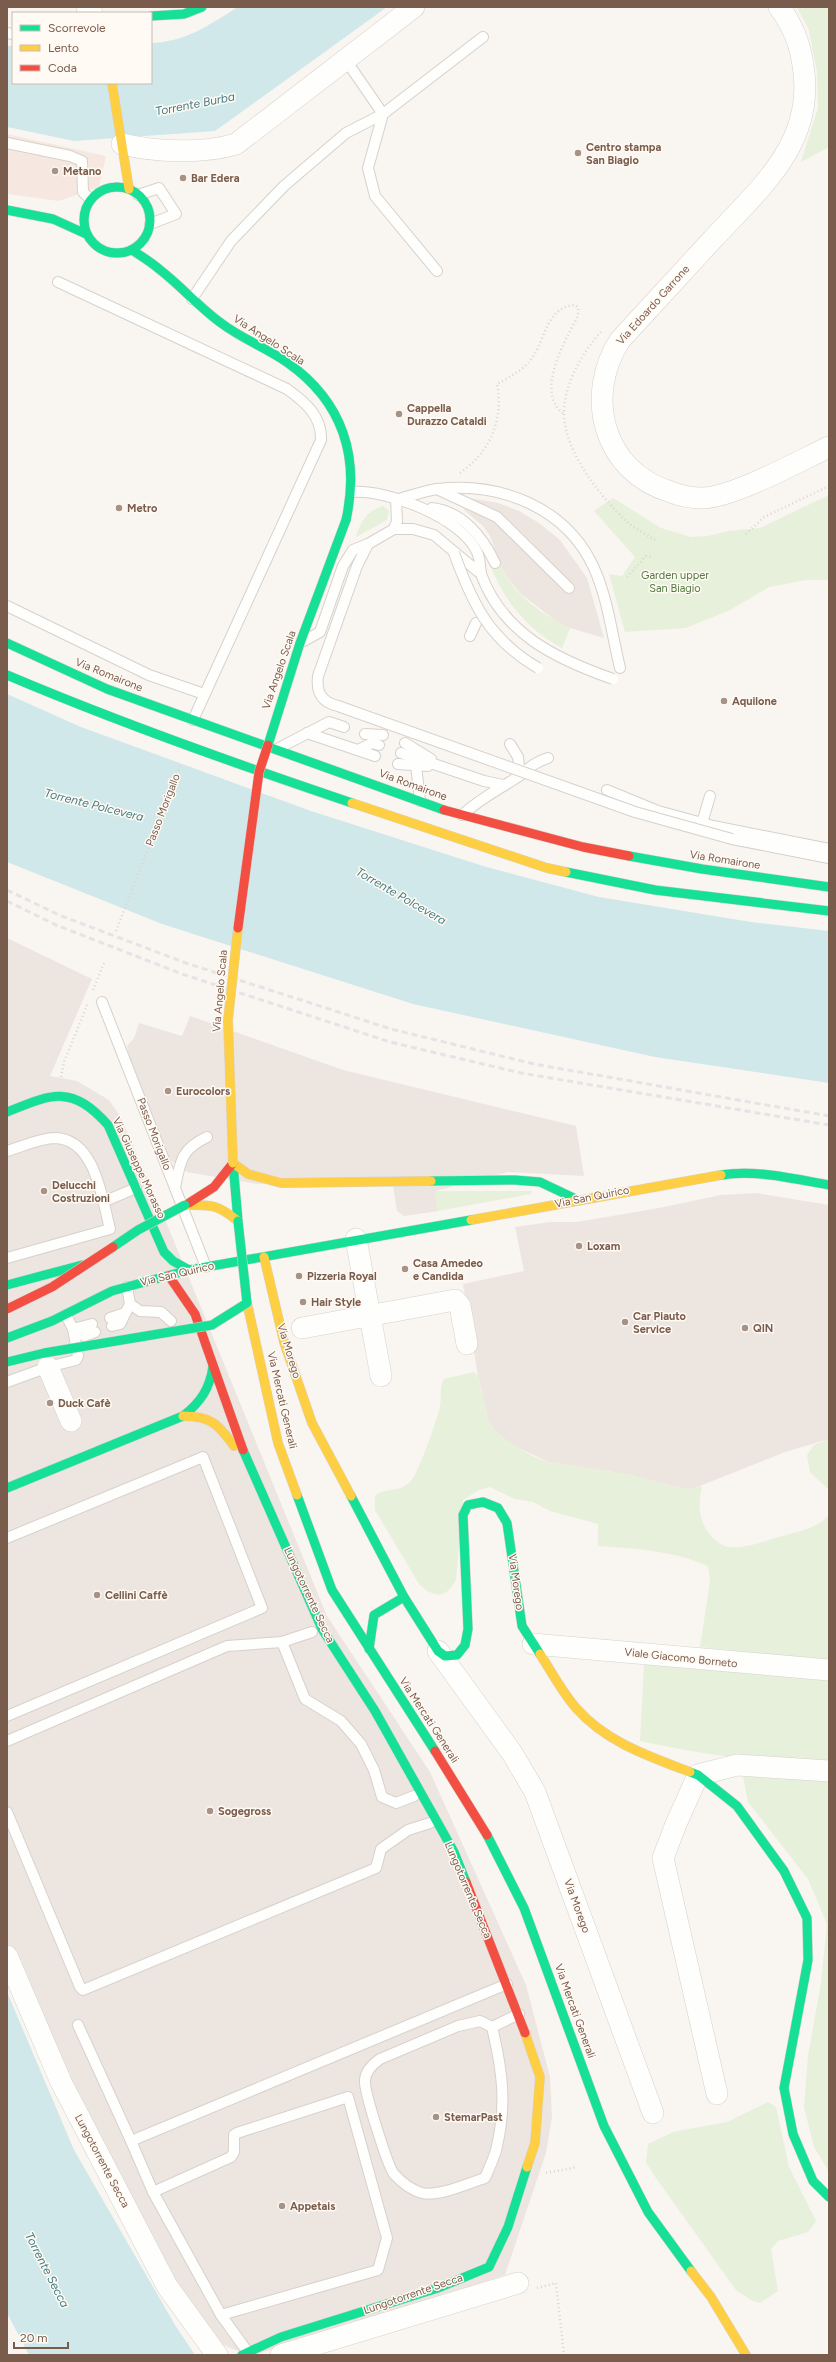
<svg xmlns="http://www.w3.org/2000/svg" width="836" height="2362" viewBox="0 0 836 2362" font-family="Figtree,sans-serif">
	<rect width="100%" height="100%" fill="#f9f5f0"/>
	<polygon fill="#f6e8e1" points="7,134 106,156 99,187 59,201 7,194"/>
	<g fill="#ede5e0">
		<polygon points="469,498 498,503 519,511 539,523 560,540 587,578 604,638 570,628 556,621 521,594 509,580 501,566 490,536 483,526 464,510"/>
		<polygon points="7,938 92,979 50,1076 77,1081 109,1100 120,1116 162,1212 327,1616 430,1772 526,1985 550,2077 552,2117 546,2153 505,2275 254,2355 248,2355 216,2342 175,2284 38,2017 7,1942"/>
		<polygon points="190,1016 343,1070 576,1126 584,1176 508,1172 435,1191 438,1211 404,1216 397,1211 392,1180 257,1184 187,1172 166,1157 131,1073 127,1046 134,1038 139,1023 182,1036"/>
		<polygon points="756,1193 829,1205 829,1439 788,1451 692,1489 675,1487 632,1475 549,1462 514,1446 497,1433 489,1422 478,1376 463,1284 524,1271 515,1227 550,1222 577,1222 659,1208 721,1195"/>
	</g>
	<g fill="#e7f0db">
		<polygon points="797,7 829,7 829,147 801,162 818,108 817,72 809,30"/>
		<polygon points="829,495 829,580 806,580 769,587 730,610 686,628 625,632 609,574 622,576 635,557 594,511 613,498 661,528 691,537 708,536 728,531 760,528"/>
		<path d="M383,506l6,5 -2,9 -31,17c4,-15 11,-26 27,-31z"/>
		<path d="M500,561c8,31 43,54 70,67l-8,20c-35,-19 -57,-46 -72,-83z"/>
		<polygon points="435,1191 532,1191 531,1194 438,1211"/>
		<path d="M474,1372l4,4 11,46 8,11 17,13 21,11 14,5 83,13 43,12 17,2 10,-3c-4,21 -4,35 10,51 4,4 10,9 16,10 16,2 36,-6 51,-10 17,-5 38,-8 50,-22v249c-64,-2 -127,-9 -189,-23l4,-77 140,-8 -84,-9 10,-66 -2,-15c-37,-16 -70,-17 -110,-20v-22l-48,-13 -17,-9 -18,-3 -25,-12 -11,3 -16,10 -7,80c-10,19 -23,18 -37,4l-44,-74v-14c10,-9 25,-3 36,-15 7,-7 27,-63 29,-75 2,-9 -1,-20 4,-27z"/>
		<polygon points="829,1439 829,1490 810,1472 807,1455 814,1445"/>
		<polygon points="760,1774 829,1780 829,2172 814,2147 804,2107 808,2056 821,1983 827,1924 808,1879 748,1802 743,1777"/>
		<polygon points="768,2102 776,2107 789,2167 816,2221 808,2232 778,2241 771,2249 778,2291 760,2303 751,2300 736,2290 656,2178 646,2162 648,2144 673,2132 727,2122"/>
	</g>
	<g fill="#d0e8ea">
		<path d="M238,7h149l-172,124 -141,10 -67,-14v-81h6v37h138v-40c35,-1 58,-18 87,-36z"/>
		<polygon points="7,694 81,727 311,811 483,866 599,897 751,922 829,931 829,1083 655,1057 413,1004 162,924 7,862"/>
		<polygon points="7,1992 74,2150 175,2325 195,2355 29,2355 7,2313"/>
	</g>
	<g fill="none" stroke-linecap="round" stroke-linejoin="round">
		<g stroke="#d7d1cb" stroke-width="12">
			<g id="lane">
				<polyline points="7,33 13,34"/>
				<polyline points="7,143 70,156 82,161 83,192 90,199"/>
				<polyline points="138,195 159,188 176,214 150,224"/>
				<polyline points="437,271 375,196 368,168 383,114 483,37"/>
				<path d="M58,282l229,107c18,13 35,27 34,51l-128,280"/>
				<polyline points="192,299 231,241 284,186 346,133 383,114 345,59"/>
				<polyline points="439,490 497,517 569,588"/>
				<path d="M352,492c35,-3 110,26 125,60 3,6 3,15 4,22"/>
				<path d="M396,500c14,-4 28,-9 41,-11 64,-7 129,18 157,79 14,31 18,67 26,100"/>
				<path d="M432,508c31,4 51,29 63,55"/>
				<polyline points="394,529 397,521 396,500"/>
				<polyline points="7,606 149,675 204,694"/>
				<polyline points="470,636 476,623"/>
				<polyline points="304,641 320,632 343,566 353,550 368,544 394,529 413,529 434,535 481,574"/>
				<path d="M338,706c-17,-4 -22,-14 -20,-30l39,-110 11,-22"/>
				<polyline points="307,733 375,756"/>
				<polyline points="365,734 383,735"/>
				<polyline points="405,743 431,759"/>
				<polyline points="510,744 518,757 520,775"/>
				<polyline points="277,749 329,722 344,727"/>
				<polyline points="358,750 372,743 379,745"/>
				<polyline points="401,753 484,781 503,785"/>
				<polyline points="398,764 428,766"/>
				<polyline points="416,765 420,801"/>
				<polyline points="607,790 658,811 713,826 829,849"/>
				<path d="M462,815c19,-17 36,-25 57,-39 10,-8 16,-14 29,-18"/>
				<polyline points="702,823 710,796"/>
				<polyline points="732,839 829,858"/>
				<polyline points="102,1002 206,1267"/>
				<path d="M7,1151c14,-4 33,-13 48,-13 40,1 47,60 55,91l-103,29"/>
				<path d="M175,1188c5,-26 6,-39 32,-51"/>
				<polyline points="103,1202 136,1188"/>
				<polyline points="130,1304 140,1311 161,1312 171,1321"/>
				<polyline points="110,1318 125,1313"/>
				<polyline points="112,1326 120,1324 130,1304 127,1287"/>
				<polyline points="73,1329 84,1336 95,1332"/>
				<polyline points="73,1329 92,1324"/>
				<polyline points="7,1382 48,1367 76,1360 78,1356 73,1329 66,1315"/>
				<polyline points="7,1538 203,1457 262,1608 7,1716"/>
				<polyline points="282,1642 305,1699 341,1721 361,1744 374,1770 382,1797 396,1803 414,1796"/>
				<polyline points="7,1741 227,1646 282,1642 312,1632"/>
				<polyline points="7,1812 80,1987 83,1990 376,1868 381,1849 408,1830 430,1823"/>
				<polyline points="78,2025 131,2141 507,1984"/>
				<path d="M492,2027c10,42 15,76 5,119 -2,11 -8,22 -12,32 -16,5 -47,19 -63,15 -10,-3 -21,-11 -28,-19 -6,-7 -30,-83 -29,-93 0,-10 8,-17 15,-22l78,-33 22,-5 12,6 27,-13"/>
				<polyline points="131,2141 153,2192 221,2315 247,2351"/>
				<polyline points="153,2192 231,2157 234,2152 234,2135 237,2133 348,2097 387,2238 378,2270 221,2315"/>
			</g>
		</g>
		<g stroke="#d7d1cb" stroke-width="22">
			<g id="street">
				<polyline points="87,7 92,13"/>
				<path d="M779,7c13,17 21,36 24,58 13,78 -43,123 -91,175 -30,33 -61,66 -92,100 -36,56 -17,132 51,152 10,4 21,6 32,6 33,-2 94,-36 126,-51"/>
				<path d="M122,144c33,8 82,10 114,0l178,-137"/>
				<polyline points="356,1239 381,1376"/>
				<polyline points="302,1328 455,1300 460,1306 467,1344"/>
				<polyline points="48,1367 71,1421"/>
				<polyline points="533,1644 829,1670"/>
				<polyline points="438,1651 512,1753 535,1792 653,2113"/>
				<polyline points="7,1956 61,2082 167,2286 217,2355"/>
				<polyline points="717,2094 663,1858 676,1824 698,1775 737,1765 829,1771"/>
				<polyline points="281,2355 518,2283"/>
			</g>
		</g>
		<g stroke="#d9d2cb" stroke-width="10">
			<g id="fast">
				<polyline points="151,16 184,14 202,7"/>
				<circle cx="117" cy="220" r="33"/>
				<polyline points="7,210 53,219 86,234"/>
				<path d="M132,250c9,6 19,12 27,19 22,17 40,38 62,54 21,16 46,25 67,40 55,39 72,94 58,157"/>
				<polyline points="7,643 107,689 444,810"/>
				<path d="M7,675c113,48 229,89 345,128"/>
				<polyline points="629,856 702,869 829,887"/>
				<polyline points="566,872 655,890 829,911"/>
				<path d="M7,1112c45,-18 64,-28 101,13l56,127 9,9 16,9"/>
				<polyline points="233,1163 238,1221"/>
				<path d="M721,1175c34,-6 74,4 108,10"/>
				<polyline points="431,1181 515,1180 540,1182 578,1200"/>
				<polyline points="7,1285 82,1265"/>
				<polyline points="7,1338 52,1321 112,1291 189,1270 471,1220"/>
				<polyline points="243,1450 322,1629 375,1711 454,1852 466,1882"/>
				<path d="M7,1488l176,-72c18,-14 27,-28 30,-50"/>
				<polyline points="297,1495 332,1590 435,1751"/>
				<polyline points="351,1496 404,1597 438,1651 445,1656 457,1655 465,1645 468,1629 463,1515 468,1505 483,1502 498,1508 507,1523 522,1626 540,1654"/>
				<polyline points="369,1649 374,1615 404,1597"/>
				<polyline points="690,1772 698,1775 737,1806 784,1871 807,1918 808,1960 784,2088 793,2134 813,2181 829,2197"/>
				<polyline points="487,1835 524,1908 604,2126 648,2212 691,2271"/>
				<polyline points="242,2355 281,2337 438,2288 489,2267 508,2227 527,2167"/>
			</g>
		</g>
		<g stroke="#d9d2cb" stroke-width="10">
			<g id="slow">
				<polyline points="112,83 129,189"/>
				<polyline points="352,803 547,868 566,872"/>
				<polyline points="233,1163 248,1174 281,1183 431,1181"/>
				<path d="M186,1205c26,0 31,-1 52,16"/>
				<polyline points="471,1220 721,1175"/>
				<polyline points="264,1257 284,1342 312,1423 351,1496"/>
				<polyline points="247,1303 278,1443 297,1495"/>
				<path d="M183,1416c28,0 35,8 51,30"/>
				<path d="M540,1654c11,17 22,38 36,54 30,34 72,48 114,64"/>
				<polyline points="525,2033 540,2077 535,2143 527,2167"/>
				<polyline points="691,2271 711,2297 746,2355"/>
			</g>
		</g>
		<g stroke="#d9d2cb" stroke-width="10">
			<g id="jam">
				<polyline points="444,810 583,847 629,856"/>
				<polyline points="189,1203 214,1187 233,1163"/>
				<polyline points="169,1276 195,1314 243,1450"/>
				<polyline points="435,1751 487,1835"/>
				<polyline points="466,1882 525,2033"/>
			</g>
		</g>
		<g stroke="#dcd5d0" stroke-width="2.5" stroke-dasharray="1 3" stroke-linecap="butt">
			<path d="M601,332c-19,20 -37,53 -37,81 0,39 37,84 63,109 8,7 19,12 28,18"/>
			<path d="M460,473c30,-21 44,-53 37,-89 13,-7 27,-14 35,-26 14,-19 14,-51 43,-53l3,2c2,10 -6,19 -10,28 -11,22 -29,61 -4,79"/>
			<polyline points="746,534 764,517 829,486"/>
			<polyline points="627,577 646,556 652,557"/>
			<polyline points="116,931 181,764"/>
			<polyline points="93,990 104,963"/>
			<polyline points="61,1077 64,1062 88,1003"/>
			<polyline points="546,2173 577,2167"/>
			<polyline points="537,2288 556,2283 564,2355"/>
		</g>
		<use href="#lane" stroke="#fefefd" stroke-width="10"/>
		<use href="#street" stroke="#fefefd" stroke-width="21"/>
		<use href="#fast" stroke="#16e098" stroke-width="9"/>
		<use href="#slow" stroke="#ffcf43" stroke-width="9"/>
		<use href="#jam" stroke="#f24e42" stroke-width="9"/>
		<g stroke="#e6e3e7" stroke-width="3" stroke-dasharray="6 4" stroke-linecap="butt">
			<polyline points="7,890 59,915 186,963 391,1029 534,1064 829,1116"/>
			<polyline points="7,901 56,925 182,974 390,1042 521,1073 829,1125"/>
		</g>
		<g stroke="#d7d1cb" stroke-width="12" stroke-linecap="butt">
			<g id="lane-bridge">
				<path d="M454,553c19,52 35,86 84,115"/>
				<path d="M481,574c22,60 75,85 132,105"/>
				<polyline points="338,706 635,812 732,839"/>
			</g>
		</g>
		<g stroke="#dad1cc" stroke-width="10" stroke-linecap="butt">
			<g id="fast-bridge">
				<polyline points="268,745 300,643 346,520"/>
				<polyline points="113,1247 138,1230 185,1205"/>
				<polyline points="7,1362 44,1353 212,1325 247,1303 238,1221"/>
			</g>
		</g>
		<g stroke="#dad1cc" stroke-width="10" stroke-linecap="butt">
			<polyline id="slow-bridge" points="233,1163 228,1020 238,928"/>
		</g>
		<g stroke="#dad1cc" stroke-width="10" stroke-linecap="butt">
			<g id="jam-bridge">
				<polyline points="238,928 259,772 268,745"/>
				<polyline points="7,1309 52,1287 113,1247"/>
			</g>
		</g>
		<use href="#lane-bridge" stroke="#fefefd" stroke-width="10"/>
		<use href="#fast-bridge" stroke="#16e098" stroke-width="9"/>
		<use href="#slow-bridge" stroke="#ffcf43" stroke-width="9"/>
		<use href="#jam-bridge" stroke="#f24e42" stroke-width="9"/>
	</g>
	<g fill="#a69286" stroke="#fffaf3" stroke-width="1.5">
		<circle cx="578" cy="153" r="4"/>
		<circle cx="55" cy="171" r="4"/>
		<circle cx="183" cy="178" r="4"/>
		<circle cx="399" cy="414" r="4"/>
		<circle cx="119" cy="508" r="4"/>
		<circle cx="724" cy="701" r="4"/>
		<circle cx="168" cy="1091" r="4"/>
		<circle cx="44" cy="1191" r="4"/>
		<circle cx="579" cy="1246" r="4"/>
		<circle cx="405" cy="1269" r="4"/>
		<circle cx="299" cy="1276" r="4"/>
		<circle cx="303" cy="1302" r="4"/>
		<circle cx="625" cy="1322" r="4"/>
		<circle cx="745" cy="1328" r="4"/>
		<circle cx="50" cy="1403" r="4"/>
		<circle cx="97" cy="1595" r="4"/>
		<circle cx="210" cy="1811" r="4"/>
		<circle cx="436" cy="2117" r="4"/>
		<circle cx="282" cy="2206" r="4"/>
	</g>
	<g text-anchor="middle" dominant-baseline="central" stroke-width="3" stroke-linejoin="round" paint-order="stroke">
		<g font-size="11" font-weight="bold" fill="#7a5c4d" stroke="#fffaf3" text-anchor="start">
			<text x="586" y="147">Centro stampa<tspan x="586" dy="13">San Biagio</tspan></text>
			<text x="63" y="171">Metano</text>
			<text x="191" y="178">Bar Edera</text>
			<text x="407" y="408">Cappella<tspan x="407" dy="13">Durazzo Cataldi</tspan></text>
			<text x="127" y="508">Metro</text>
			<text x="732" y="701">Aquilone</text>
			<text x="176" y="1091">Eurocolors</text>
			<text x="52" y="1185">Delucchi<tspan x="52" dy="13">Costruzioni</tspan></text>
			<text x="587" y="1246">Loxam</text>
			<text x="413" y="1263">Casa Amedeo<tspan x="413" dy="13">e Candida</tspan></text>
			<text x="307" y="1276">Pizzeria Royal</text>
			<text x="311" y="1302">Hair Style</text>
			<text x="633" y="1316">Car Piauto<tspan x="633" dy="13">Service</tspan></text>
			<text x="753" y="1328">QIN</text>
			<text x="58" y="1403">Duck Cafè</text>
			<text x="105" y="1595">Cellini Caffè</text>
			<text x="218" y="1811">Sogegross</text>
			<text x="444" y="2117">StemarPast</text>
			<text x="290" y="2206">Appetais</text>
		</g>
		<g font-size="11" fill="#7a5c4d" stroke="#fffaf3">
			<text transform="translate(653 305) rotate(-48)">Via Edoardo Garrone</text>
			<text transform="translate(269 340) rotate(33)">Via Angelo Scala</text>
			<text transform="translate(279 670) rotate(-71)">Via Angelo Scala</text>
			<text transform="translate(109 675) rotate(22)">Via Romairone</text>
			<text transform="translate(413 785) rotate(20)">Via Romairone</text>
			<text transform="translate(163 810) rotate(-69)">Passo Morigallo</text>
			<text transform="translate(725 860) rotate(9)">Via Romairone</text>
			<text transform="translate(220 991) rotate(-85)">Via Angelo Scala</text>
			<text transform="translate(154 1134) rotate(69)">Passo Morigallo</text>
			<text transform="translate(139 1168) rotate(65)">Via Giuseppe Morasso</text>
			<text transform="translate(592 1197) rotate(-11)">Via San Quirico</text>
			<text transform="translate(177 1274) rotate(-13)">Via San Quirico</text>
			<text transform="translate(289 1351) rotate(73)">Via Morego</text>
			<text transform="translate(282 1400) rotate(77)">Via Mercati Generali</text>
			<text transform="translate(516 1582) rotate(82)">Via Morego</text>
			<text transform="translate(309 1595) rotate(65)">Lungotorrente Secca</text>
			<text transform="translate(681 1658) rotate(6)">Viale Giacomo Borneto</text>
			<text transform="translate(429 1720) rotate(57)">Via Mercati Generali</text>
			<text transform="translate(468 1890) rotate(67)">Lungotorrente Secca</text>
			<text transform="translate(577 1906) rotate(70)">Via Morego</text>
			<text transform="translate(575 2011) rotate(70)">Via Mercati Generali</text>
			<text transform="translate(102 2161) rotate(62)">Lungotorrente Secca</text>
			<text transform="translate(413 2294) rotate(-19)">Lungotorrente Secca</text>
		</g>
		<g font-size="11" fill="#537a41" stroke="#fffaf3">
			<text x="675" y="575">Garden upper<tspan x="675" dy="13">San Biagio</tspan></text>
		</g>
		<g font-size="12" font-style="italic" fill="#437c86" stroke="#fffaf3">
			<text transform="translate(195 104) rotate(-11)">Torrente Burba</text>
			<text transform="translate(94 805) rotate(14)">Torrente Polcevera</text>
			<text transform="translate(401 896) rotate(30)">Torrente Polcevera</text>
			<text transform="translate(47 2270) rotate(63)">Torrente Secca</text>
		</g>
	</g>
	<rect width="836" height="2362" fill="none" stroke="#7a5c4d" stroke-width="16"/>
	<rect x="12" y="12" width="140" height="72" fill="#fffaf3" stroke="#cabbb1"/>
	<rect x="20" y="25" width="20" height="6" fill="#16e098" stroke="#cabbb1"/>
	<text x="48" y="32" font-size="12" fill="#7a5c4d">Scorrevole</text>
	<rect x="20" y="45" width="20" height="6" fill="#ffcf43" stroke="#cabbb1"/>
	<text x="48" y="52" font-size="12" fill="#7a5c4d">Lento</text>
	<rect x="20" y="65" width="20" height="6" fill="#f24e42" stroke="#cabbb1"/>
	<text x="48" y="72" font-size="12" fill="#7a5c4d">Coda</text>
	<path d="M14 2342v6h54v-6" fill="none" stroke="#7a5c4d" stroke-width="2"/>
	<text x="20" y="2342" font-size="12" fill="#7a5c4d" stroke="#fffaf3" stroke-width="3" paint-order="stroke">20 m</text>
</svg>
